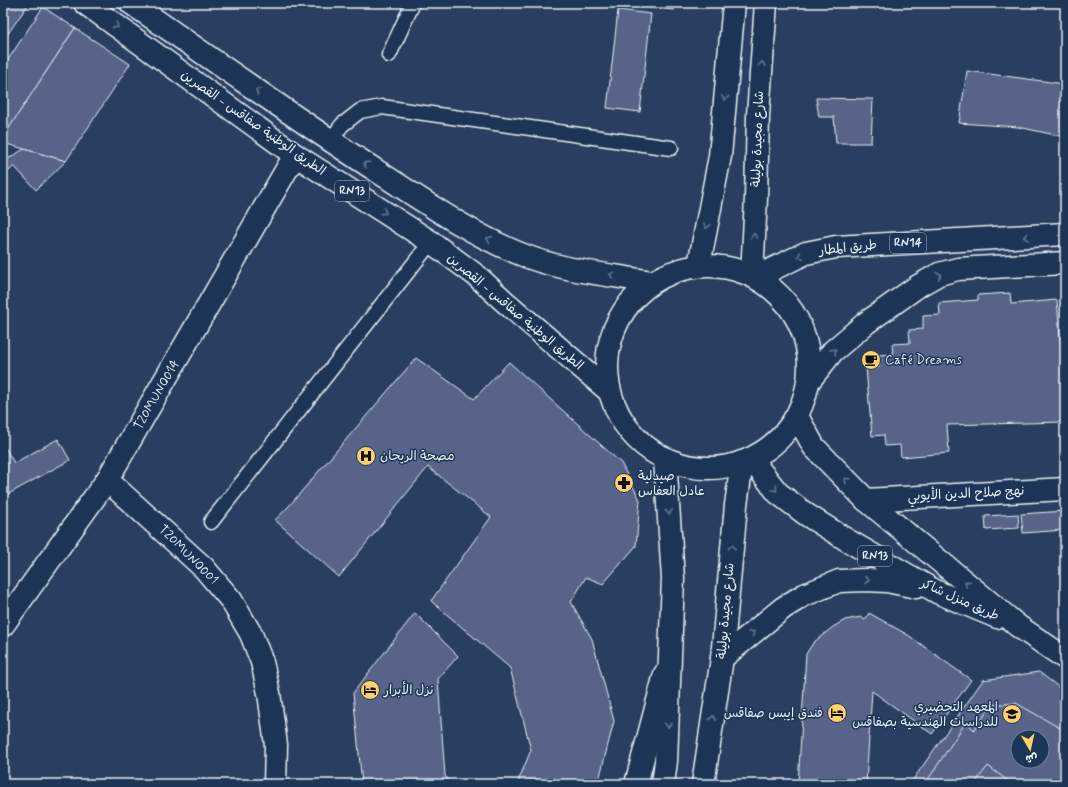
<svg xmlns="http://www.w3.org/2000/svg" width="1068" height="787" viewBox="0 0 1068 787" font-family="Mynerve,'Playpen Sans Arabic',sans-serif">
	<rect width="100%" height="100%" fill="#293e61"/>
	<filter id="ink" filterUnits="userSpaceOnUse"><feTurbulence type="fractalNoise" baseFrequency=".025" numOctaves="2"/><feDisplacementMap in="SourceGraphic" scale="8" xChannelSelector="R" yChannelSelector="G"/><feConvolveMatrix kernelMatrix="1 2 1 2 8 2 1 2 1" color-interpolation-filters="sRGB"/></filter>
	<g filter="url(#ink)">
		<g fill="#58638a" stroke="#e8f1f8" fill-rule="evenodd">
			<polygon points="3,3 29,3 3,41"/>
			<polygon points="600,3 675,3 674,10"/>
			<polygon points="43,7 75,28 3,137 3,67"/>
			<polygon points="618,10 651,14 640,112 607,108"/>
			<polygon points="75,28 130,64 66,161 3,143 3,137"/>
			<polygon points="967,71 1065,84 1065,137 1018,127 959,123"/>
			<polygon points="816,98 873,99 871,143 836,143 834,117 819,117"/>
			<polygon points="24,149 66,161 36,190 14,166 5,175 7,183 3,185 3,162"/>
			<polygon points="1010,293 1011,304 1057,300 1063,376 1065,375 1065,422 947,425 949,453 901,457 900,445 885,446 884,435 872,436 866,368 879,367 878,355 893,354 892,344 910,343 909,330 923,329 923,316 940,315 939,303 978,300 978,295"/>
			<polygon points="416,358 474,399 509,362 621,463 640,500 636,546 603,584 586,577 571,602 592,639 614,721 598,784 517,784 531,750 510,668 431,601 491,517 428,467 339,577 275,520 289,506"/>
			<polygon points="58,439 70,460 3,497 3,444 14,463"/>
			<polygon points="1065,511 1065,530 1023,533 1021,514"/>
			<polygon points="1018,514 1019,528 986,530 985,516"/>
			<polygon points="415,613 458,656 438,679 445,776 453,784 362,784 353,693"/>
			<polygon points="869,613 908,635 971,680 932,734 872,691 866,784 798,784 806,654 813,643 833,627 845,620 861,617 865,620"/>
			<path d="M1039,672l26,20v92h-155l73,-104zM1018,737h24v24h-24z"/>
			<path d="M1016,703l49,28v53h-53l-24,-18 -14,18h-49l41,-62 8,8 18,-25zM1018,737h24v24h-24z"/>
		</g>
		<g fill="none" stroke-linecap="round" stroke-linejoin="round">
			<g stroke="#e8f1f8" stroke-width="17">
				<g id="lane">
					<polyline points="389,55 413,3"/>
					<polyline points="330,141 342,125 360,111 382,107 671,148"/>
					<polyline points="211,522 431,242"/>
				</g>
			</g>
			<g stroke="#e8f1f8" stroke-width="25">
				<g id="street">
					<polyline points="107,480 204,568 231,600 251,634 262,662 269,693 276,745 275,784"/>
					<polyline points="866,500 1065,489"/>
					<polyline points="3,625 107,480 295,155"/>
					<polyline points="636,784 665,674"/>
				</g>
			</g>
			<g stroke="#e8f1f8" stroke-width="25">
				<g id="primary">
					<polyline points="85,3 295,155 431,242 477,276 504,301 609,391"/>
					<path d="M131,3c82,57 165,116 249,170 45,29 89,60 138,80 42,18 89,21 133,29"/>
					<polyline points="699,265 720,156 734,3"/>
					<circle cx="708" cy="367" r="101"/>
					<polyline points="752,275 756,198 758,115 766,3"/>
					<polyline points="756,277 806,253 836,247 1065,234"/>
					<polyline points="809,381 833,351 866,323 918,286 939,274 958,269 1065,263"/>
					<polyline points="797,416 814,447 866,500 1018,626 1065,658"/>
					<polyline points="751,459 778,493 807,515 847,540 937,592 997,617"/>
					<polyline points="722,658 783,608 804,595 839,581 866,580 887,581 916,587"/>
					<polyline points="663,784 666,761 673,578 665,459"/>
					<polyline points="703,784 722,658 736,505 742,462"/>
				</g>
			</g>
			<use href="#lane" stroke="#1d3557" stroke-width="14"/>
			<use href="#street" stroke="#1d3557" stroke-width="22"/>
			<use href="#primary" stroke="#1d3557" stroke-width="22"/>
		</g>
		<defs><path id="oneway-chevron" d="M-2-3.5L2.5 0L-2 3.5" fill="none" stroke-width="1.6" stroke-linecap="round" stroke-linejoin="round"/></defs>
		<g stroke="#64778f">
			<use href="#oneway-chevron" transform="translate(116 26) rotate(36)"/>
			<use href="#oneway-chevron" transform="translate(762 64) rotate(-86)"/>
			<use href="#oneway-chevron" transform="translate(258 91) rotate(-145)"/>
			<use href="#oneway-chevron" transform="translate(725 98) rotate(96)"/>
			<use href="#oneway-chevron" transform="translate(366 164) rotate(-147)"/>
			<use href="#oneway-chevron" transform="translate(384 212) rotate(33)"/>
			<use href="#oneway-chevron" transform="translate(707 226) rotate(101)"/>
			<use href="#oneway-chevron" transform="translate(754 236) rotate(-87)"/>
			<use href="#oneway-chevron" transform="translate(1026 237) rotate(177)"/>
			<use href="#oneway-chevron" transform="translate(489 239) rotate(-154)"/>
			<use href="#oneway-chevron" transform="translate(800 256) rotate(154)"/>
			<use href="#oneway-chevron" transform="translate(612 275) rotate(-170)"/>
			<use href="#oneway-chevron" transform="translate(939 275) rotate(-23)"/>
			<use href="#oneway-chevron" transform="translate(834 351) rotate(-46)"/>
			<use href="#oneway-chevron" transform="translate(847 480) rotate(-135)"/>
			<use href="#oneway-chevron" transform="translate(775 489) rotate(49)"/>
			<use href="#oneway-chevron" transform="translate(669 512) rotate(84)"/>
			<use href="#oneway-chevron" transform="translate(732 547) rotate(-85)"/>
			<use href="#oneway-chevron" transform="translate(867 580)"/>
			<use href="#oneway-chevron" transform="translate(967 583) rotate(-140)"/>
			<use href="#oneway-chevron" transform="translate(752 633) rotate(-40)"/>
			<use href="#oneway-chevron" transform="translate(713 718) rotate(-81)"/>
			<use href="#oneway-chevron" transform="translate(668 725) rotate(92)"/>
		</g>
	</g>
	<defs>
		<g id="cafe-disc" transform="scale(1)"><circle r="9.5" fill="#ffd166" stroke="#1d3557"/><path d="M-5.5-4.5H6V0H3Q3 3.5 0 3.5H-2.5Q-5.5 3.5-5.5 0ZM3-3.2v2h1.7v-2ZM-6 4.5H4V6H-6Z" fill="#111"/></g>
		<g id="hospital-disc" transform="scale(1)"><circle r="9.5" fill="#ffd166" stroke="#1d3557"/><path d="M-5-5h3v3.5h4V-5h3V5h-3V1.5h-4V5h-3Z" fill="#111"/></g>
		<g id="pharmacy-disc" transform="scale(1)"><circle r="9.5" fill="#ffd166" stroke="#1d3557"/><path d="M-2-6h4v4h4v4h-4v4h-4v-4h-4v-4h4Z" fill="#111"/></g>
		<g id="hotel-disc" transform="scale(1)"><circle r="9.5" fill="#ffd166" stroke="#1d3557"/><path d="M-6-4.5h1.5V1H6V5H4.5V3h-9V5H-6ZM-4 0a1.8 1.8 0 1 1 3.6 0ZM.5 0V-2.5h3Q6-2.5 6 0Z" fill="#111"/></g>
		<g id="university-disc" transform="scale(1)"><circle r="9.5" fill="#ffd166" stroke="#1d3557"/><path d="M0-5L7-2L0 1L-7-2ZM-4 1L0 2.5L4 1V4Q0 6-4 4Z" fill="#111"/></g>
	</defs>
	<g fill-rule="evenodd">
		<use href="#cafe-disc" x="871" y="360"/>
		<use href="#hospital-disc" x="366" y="456"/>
		<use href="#pharmacy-disc" x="624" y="483"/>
		<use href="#hotel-disc" x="370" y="690"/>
		<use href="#hotel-disc" x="837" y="713"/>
		<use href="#university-disc" x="1012" y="714"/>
	</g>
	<g text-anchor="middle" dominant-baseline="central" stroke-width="3" stroke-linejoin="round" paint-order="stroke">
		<g fill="#1d3557" stroke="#abb9c8" stroke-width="1">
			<rect x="335" y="181" width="34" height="20" rx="3"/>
			<rect x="890" y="233" width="36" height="20" rx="3"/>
			<rect x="858" y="546" width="34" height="20" rx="3"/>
		</g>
		<g font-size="12" font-weight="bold" fill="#e8f1f8">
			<text x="352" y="191">RN13</text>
			<text x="908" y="243">RN14</text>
			<text x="875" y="556">RN13</text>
		</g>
		<g font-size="13" fill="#e8f1f8" stroke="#1d3557">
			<text transform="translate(253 123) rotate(35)">الطريق الوطنية صفاقس - القصرين</text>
			<text transform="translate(758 139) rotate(-88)">شارع مجيدة بوليلة</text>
			<text transform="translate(848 248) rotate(-6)">طريق المطار</text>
			<text transform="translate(515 312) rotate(40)">الطريق الوطنية صفاقس - القصرين</text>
			<text transform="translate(157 395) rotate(-60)">T20MUN0014</text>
			<text transform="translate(966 494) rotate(-3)">نهج صلاح الدين الأيوبي</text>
			<text transform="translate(188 555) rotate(45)">T20MUN0001</text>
			<text transform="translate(960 600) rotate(24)">طريق منزل شاكر</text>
			<text transform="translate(726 611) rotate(-85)">شارع مجيدة بوليلة</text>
		</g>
		<g font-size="13" fill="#e8f1f8" stroke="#1d3557" text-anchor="start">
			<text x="885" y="360">Café Dreams</text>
			<text x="380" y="456">مصحة الريحان</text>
			<text x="638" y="476">صيدلية<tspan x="638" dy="15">عادل العفاس</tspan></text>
			<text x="384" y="690">نزل الأبرار</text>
			<text x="998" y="707" text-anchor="end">المعهد التحضيري<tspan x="998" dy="15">للدراسات الهندسية بصفاقس</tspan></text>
			<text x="823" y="713" text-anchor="end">فندق إيبس صفاقس</text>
		</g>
	</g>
	<rect width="1068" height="787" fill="none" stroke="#1d3557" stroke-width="16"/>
	<rect x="8" y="8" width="1052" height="771" fill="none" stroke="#e8f1f8" stroke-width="1.5" filter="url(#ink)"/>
	<g transform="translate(1030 749) rotate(171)"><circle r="19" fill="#1d3557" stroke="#6e8097"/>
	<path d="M0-3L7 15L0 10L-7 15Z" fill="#ffd166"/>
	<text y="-6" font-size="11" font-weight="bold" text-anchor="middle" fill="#e8f1f8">ش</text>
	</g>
</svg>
